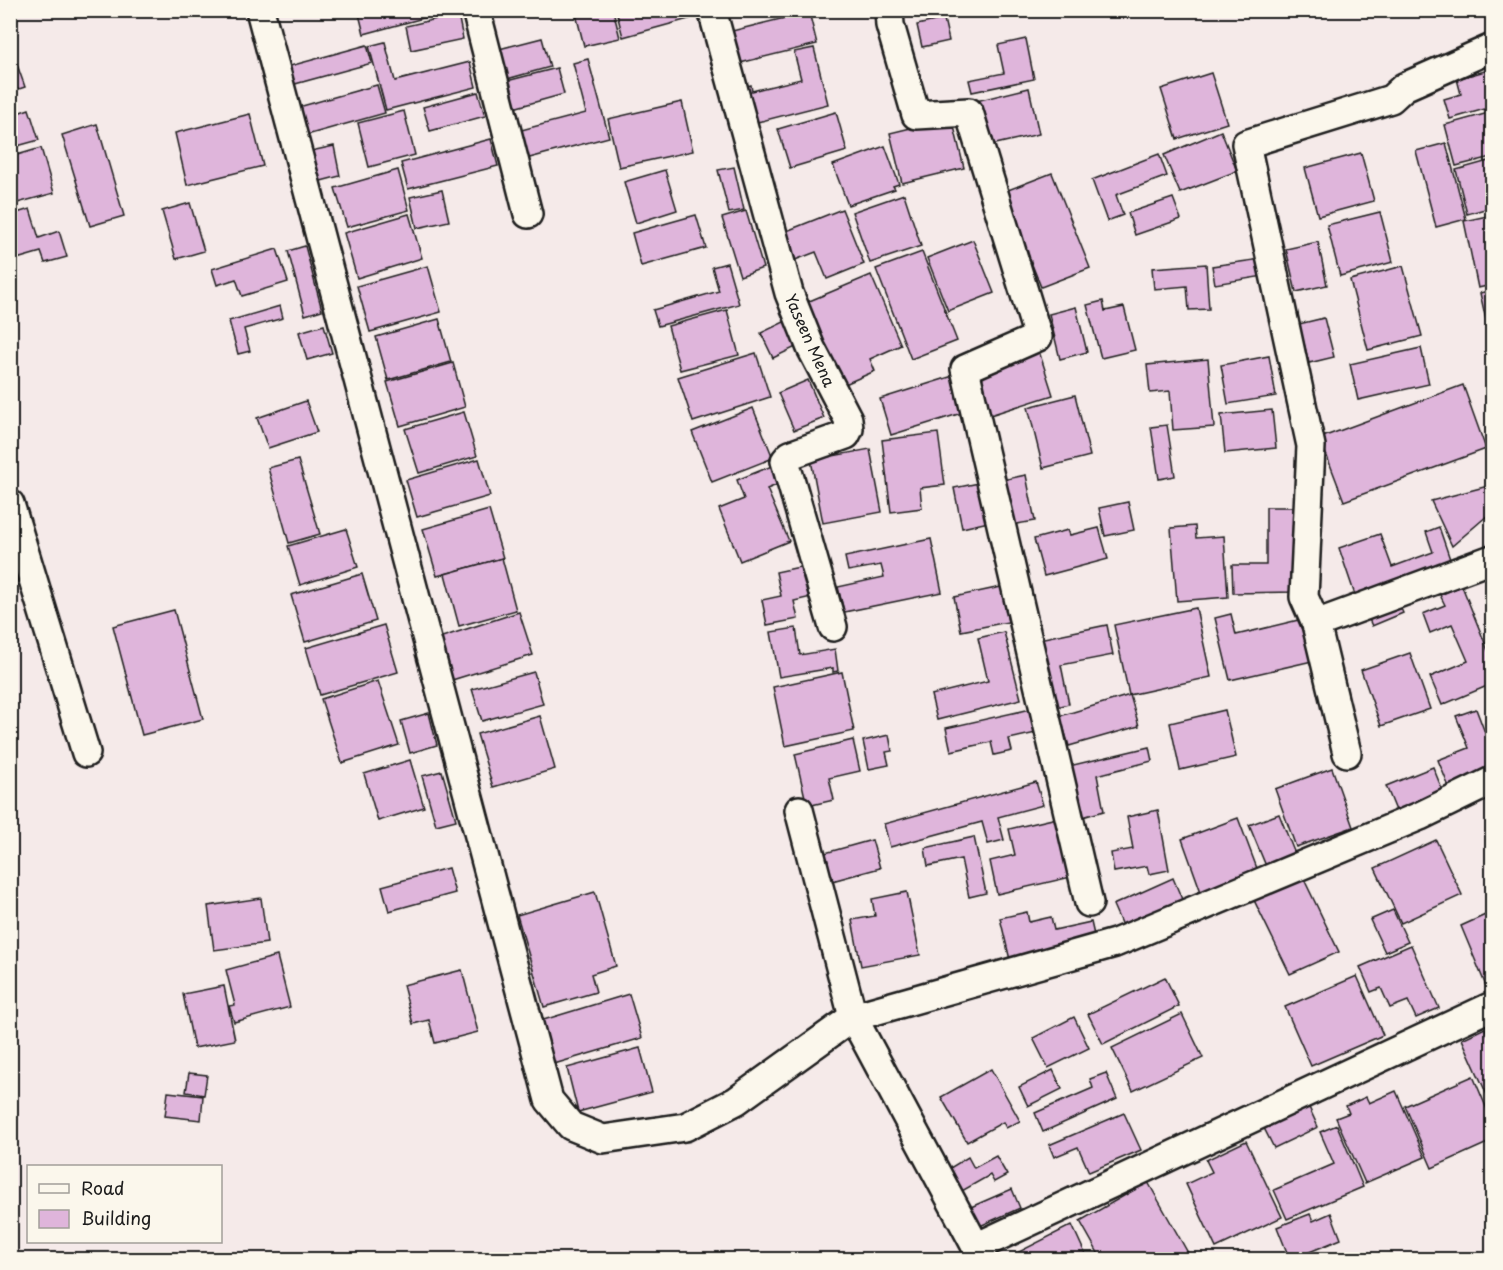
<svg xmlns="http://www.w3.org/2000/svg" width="1503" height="1270" viewBox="0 0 1503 1270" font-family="'Playpen Sans',sans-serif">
	<rect width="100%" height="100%" fill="#f5eae9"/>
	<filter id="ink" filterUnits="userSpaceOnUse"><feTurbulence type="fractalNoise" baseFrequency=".0167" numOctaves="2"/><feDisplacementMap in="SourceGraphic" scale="12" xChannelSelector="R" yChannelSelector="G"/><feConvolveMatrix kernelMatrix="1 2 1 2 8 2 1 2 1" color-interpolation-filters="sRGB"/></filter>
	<g filter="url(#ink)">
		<g fill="#dfb5db" stroke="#1c1c1c" stroke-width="1.5">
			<polygon points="358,10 453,10 364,34"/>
			<polygon points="575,10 613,10 620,38 584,46"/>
			<polygon points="616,10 694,10 696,17 623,37"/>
			<polygon points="809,12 817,44 740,63 732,31"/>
			<polygon points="458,14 463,39 411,50 406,26"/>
			<polygon points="944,19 949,41 922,47 917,25"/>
			<polygon points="542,38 550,67 507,79 499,49"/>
			<polygon points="1026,39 1034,79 972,92 969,80 1004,73 998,45"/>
			<polygon points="385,42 395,81 470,62 476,87 386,110 369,46"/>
			<polygon points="10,45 25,87 10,92"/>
			<polygon points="367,45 372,63 284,87 279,69"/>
			<polygon points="814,48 828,104 746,125 736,89 751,85 752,91 801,79 794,52"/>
			<polygon points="588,59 609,137 518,161 510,133 586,113 573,63"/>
			<polygon points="557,68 564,94 510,109 503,82"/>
			<polygon points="1492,69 1492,107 1450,119 1444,99 1461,94 1457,79"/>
			<polygon points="1211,73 1227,123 1177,139 1161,89"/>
			<polygon points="377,85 385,113 296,138 288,110"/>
			<polygon points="1029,88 1039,134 987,146 976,101"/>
			<polygon points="478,92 485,116 430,131 423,107"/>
			<polygon points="682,102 693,151 619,167 608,119"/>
			<polygon points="29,109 39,140 10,148 10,111 12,115"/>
			<polygon points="404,111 415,155 369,167 358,123"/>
			<polygon points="836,112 847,151 790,168 778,129"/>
			<polygon points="1492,112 1492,157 1456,166 1445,125"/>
			<polygon points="250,114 263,166 187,185 175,133"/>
			<polygon points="952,118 964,168 902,183 890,133"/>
			<polygon points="97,124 124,216 90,226 62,135"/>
			<polygon points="1221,131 1237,171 1180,193 1164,155"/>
			<polygon points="491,139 498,166 408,189 401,163"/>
			<polygon points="1446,143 1466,219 1436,227 1416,151"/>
			<polygon points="334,146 340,176 317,182 311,151"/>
			<polygon points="885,146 899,184 893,186 895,189 848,205 833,165"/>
			<polygon points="41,148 54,193 10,205 10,157"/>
			<polygon points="1361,153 1374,201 1318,216 1305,168"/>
			<polygon points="1159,154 1167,176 1116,195 1123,215 1107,221 1092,180"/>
			<polygon points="1492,160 1492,207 1467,214 1456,170"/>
			<polygon points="734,167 744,210 729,213 718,170"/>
			<polygon points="398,170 409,210 347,227 335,188"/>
			<polygon points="665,170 677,210 636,223 624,182"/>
			<polygon points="1052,173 1090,268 1041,287 1003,192"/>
			<polygon points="442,190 449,221 417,228 410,197"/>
			<polygon points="904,194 921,246 870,263 852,212"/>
			<polygon points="1173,198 1181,219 1135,235 1128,213"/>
			<polygon points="190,203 204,251 176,259 162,211"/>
			<polygon points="30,209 39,238 59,231 67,257 45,263 41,252 10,261 10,215"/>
			<polygon points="842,209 864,264 827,279 816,252 790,262 779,234"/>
			<polygon points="746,211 763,268 740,276 722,218"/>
			<polygon points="1380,212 1393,262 1340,276 1327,225"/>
			<polygon points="409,214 422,258 357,278 344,233"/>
			<polygon points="696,215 706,248 641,266 632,233"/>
			<polygon points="1492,215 1492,285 1478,288 1464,221"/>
			<polygon points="973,240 994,293 948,311 927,258"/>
			<polygon points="1318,242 1327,285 1296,292 1286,249"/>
			<polygon points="305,246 322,310 305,315 288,251"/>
			<polygon points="277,249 288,282 242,296 236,279 217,285 212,269"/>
			<polygon points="922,252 957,341 911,359 876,269"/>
			<polygon points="1261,259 1264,276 1215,284 1212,266"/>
			<polygon points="727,263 739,304 658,326 653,310 719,291 712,267"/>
			<polygon points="1206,264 1209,309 1189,310 1187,286 1154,289 1152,268"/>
			<polygon points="428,266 441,312 370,332 357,286"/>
			<polygon points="1403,266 1422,336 1368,350 1350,280"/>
			<polygon points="871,275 901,345 870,359 875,371 836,388 800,305"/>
			<polygon points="1492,290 1492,347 1480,293"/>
			<polygon points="1103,301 1105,311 1124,307 1135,350 1101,358 1087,305"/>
			<polygon points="280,306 283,318 244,329 250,351 238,354 229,321"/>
			<polygon points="1076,307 1087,352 1060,359 1049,314"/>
			<polygon points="727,310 739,355 680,370 668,326"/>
			<polygon points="1324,318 1334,357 1309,363 1299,324"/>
			<polygon points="439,319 451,362 388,380 376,337"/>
			<polygon points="786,321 798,346 773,358 761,333"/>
			<polygon points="324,325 332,353 307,360 299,332"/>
			<polygon points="1038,348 1053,395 987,416 972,369"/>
			<polygon points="1421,348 1429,384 1358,400 1350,364"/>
			<polygon points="756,353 770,397 693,422 678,377"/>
			<polygon points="1269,356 1276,396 1228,404 1221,365"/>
			<polygon points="1208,359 1214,427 1173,430 1170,391 1150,393 1147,365"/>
			<polygon points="453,363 465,407 400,426 387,382"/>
			<polygon points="953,376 965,412 891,435 880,399"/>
			<polygon points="808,380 824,418 794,430 778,393"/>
			<polygon points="1463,385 1486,449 1344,501 1320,438"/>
			<polygon points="1075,395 1090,456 1043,468 1028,407"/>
			<polygon points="306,401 317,432 268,448 257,418"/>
			<polygon points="753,408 773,458 712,482 692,432"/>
			<polygon points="1272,410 1276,448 1225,453 1221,415"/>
			<polygon points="464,412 477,456 419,473 405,429"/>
			<polygon points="1167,425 1175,476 1159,479 1151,427"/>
			<polygon points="938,433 945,485 920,488 922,508 891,512 882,440"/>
			<polygon points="870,449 882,512 823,523 811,460"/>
			<polygon points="479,459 490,496 417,517 406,480"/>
			<polygon points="298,460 320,534 289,543 268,468"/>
			<polygon points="777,464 784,482 767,489 789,541 740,561 719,509 744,499 737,480"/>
			<polygon points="1026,475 1035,521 1011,525 1002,480"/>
			<polygon points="984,482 993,521 962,528 954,488"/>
			<polygon points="1488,486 1488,515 1452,546 1431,501"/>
			<polygon points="1128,502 1134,530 1105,536 1099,508"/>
			<polygon points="1266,507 1297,507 1298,592 1233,593 1232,565 1266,565"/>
			<polygon points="489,510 503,558 437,576 423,529"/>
			<polygon points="1195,526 1196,538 1224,536 1228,597 1177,601 1171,528"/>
			<polygon points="1439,527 1452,565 1356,598 1339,548 1380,534 1392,567 1433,552 1426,532"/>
			<polygon points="1099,528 1108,559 1044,576 1034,539 1068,530 1070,535"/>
			<polygon points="346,529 358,567 300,585 288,546"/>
			<polygon points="931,539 942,592 844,612 838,587 884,577 881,565 848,571 845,557"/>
			<polygon points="502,558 516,610 459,626 445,574"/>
			<polygon points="814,564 820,595 794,601 798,619 767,625 762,600 781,596 776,572"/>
			<polygon points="362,574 376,621 305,642 291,595"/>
			<polygon points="1462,586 1489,653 1492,652 1492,684 1442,705 1430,677 1468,661 1452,624 1430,633 1423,614 1445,605 1440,595"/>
			<polygon points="1001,587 1008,622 961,631 954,597"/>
			<polygon points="1395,595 1403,613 1372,626 1364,608"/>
			<polygon points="1196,608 1211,677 1129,695 1114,625"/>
			<polygon points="174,610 203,719 142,735 113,626"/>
			<polygon points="519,612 533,655 452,680 439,638"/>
			<polygon points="1231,614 1236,635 1311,617 1321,659 1230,680 1215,618"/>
			<polygon points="384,625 398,672 320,695 306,648"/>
			<polygon points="1107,625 1113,655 1061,665 1069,704 1048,709 1034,640"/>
			<polygon points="796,628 800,655 835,649 838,671 833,672 833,668 779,677 771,632"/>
			<polygon points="1004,632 1021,699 937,720 931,695 988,681 978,638"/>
			<polygon points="1410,653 1430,709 1381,726 1361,670"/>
			<polygon points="534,672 543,704 482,721 472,689"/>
			<polygon points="842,672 854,731 785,746 773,687"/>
			<polygon points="378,681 399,745 342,763 321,699"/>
			<polygon points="1130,695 1139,726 1069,746 1060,716"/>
			<polygon points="1031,709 1036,733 1009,739 1012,751 994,755 991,742 951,751 946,728"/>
			<polygon points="1476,709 1492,751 1492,775 1451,792 1438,760 1469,748 1456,716"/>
			<polygon points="1225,710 1236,757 1180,770 1170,723"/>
			<polygon points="1492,711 1492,733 1486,713"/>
			<polygon points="429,713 437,745 410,753 401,721"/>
			<polygon points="540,716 555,769 493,787 477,734"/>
			<polygon points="889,735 892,751 886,752 889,765 869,769 863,741"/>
			<polygon points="853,740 860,771 829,778 834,800 807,806 795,754"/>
			<polygon points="1149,747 1152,761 1097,775 1104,811 1079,818 1069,766"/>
			<polygon points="410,760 424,807 378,821 364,774"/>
			<polygon points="1433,767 1444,794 1397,813 1386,786"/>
			<polygon points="1332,768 1353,827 1296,847 1275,789"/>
			<polygon points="442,771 456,820 436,825 422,776"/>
			<polygon points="1036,782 1043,805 998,817 1004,840 988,844 982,822 890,847 884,824"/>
			<polygon points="1158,810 1169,870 1149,874 1147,866 1114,872 1111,853 1133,849 1127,817"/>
			<polygon points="1279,814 1295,854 1266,866 1249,825"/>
			<polygon points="1057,818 1071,877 997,894 990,861 1015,855 1009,829"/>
			<polygon points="1238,818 1258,871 1201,892 1182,839"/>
			<polygon points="974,837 986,893 969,897 961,859 928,866 925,848"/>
			<polygon points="872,840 880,868 832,881 825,853"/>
			<polygon points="1436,840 1462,895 1401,923 1375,868"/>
			<polygon points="448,868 455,893 389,911 382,886"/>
			<polygon points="1300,871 1339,952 1290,974 1251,894"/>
			<polygon points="1173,878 1184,904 1124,930 1113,905"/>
			<polygon points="595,892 616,966 591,974 596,992 544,1007 517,915"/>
			<polygon points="907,892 920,955 861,966 852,920 875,916 872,899"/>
			<polygon points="261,898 267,943 214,950 208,906"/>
			<polygon points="1393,910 1408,942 1385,952 1370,920"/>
			<polygon points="1027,912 1029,922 1051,917 1054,930 1091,922 1096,944 1011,964 1000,918"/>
			<polygon points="1492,912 1492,983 1486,986 1461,926"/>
			<polygon points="1411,945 1439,1008 1416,1018 1408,1001 1390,1008 1381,988 1371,992 1360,967"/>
			<polygon points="277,956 290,1007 234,1022 229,1006 235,1005 226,970"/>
			<polygon points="462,970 478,1032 435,1043 429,1020 413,1024 403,985"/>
			<polygon points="1357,976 1383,1035 1311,1066 1285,1007"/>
			<polygon points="1165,977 1179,1006 1103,1044 1088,1014"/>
			<polygon points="224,986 235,1040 194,1048 183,994"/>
			<polygon points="629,994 642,1038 554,1064 540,1021"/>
			<polygon points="1182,1014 1203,1058 1133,1091 1112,1048"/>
			<polygon points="1074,1017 1089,1048 1048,1068 1033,1038"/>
			<polygon points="1485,1028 1492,1045 1492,1106 1462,1039"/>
			<polygon points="640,1048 652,1092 578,1112 567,1068"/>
			<polygon points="991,1069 1020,1121 1006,1128 1003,1122 967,1142 941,1097"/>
			<polygon points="1053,1070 1062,1089 1028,1106 1019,1087"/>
			<polygon points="189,1073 207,1075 204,1095 186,1092"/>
			<polygon points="1106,1073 1117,1099 1043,1132 1035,1113 1093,1088 1090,1079"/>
			<polygon points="1473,1076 1492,1121 1492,1141 1432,1168 1405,1106"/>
			<polygon points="1396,1091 1425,1157 1365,1183 1336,1118 1349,1113 1346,1106 1366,1097 1369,1103"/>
			<polygon points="168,1092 203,1096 201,1120 165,1116"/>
			<polygon points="1307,1103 1318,1127 1274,1148 1262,1124"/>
			<polygon points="1124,1113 1141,1150 1089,1172 1078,1147 1054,1157 1049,1145"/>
			<polygon points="1337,1125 1363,1187 1287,1219 1274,1190 1334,1164 1320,1132"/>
			<polygon points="1246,1141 1282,1217 1216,1248 1186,1184 1212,1172 1206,1160"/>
			<polygon points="996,1156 1007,1175 994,1182 990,1175 962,1191 950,1168 968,1157 974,1168"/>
			<polygon points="1148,1182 1192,1260 1102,1260 1080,1221"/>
			<polygon points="1012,1189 1020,1208 980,1226 971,1207"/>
			<polygon points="1331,1213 1341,1239 1290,1260 1277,1227 1310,1214 1313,1221"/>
			<polygon points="1072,1225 1088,1260 1011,1260 1009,1257"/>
		</g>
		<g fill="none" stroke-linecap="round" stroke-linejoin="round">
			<g stroke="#1c1c1c" stroke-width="32">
				<g id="minor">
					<polyline points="260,10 549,1100 571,1126 603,1139 685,1127 736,1101 853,1017 1115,943 1420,816 1492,781"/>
					<polyline points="476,10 528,214"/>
					<polyline points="712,10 789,293 811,348 848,419 849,429 846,435 790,455 785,461 833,627"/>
					<polyline points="889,10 890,25 916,115 969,112 1038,337 965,369 1089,903"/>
					<polyline points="10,504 86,753"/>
					<polyline points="1316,624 1492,559"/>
					<polyline points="1347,753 1316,624 1304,597 1311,446 1246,144 1391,99 1404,87 1492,48"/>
					<polyline points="799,810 853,1017 983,1260"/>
					<polyline points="976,1247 1492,1006"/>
				</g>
			</g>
			<use href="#minor" stroke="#fbf7ec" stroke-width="27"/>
		</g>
	</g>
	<g text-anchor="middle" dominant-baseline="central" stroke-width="4.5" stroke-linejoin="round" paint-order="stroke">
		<g font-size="16" fill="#1c1c1c" stroke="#fbf7ec">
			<text transform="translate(811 340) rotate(66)">Yaseen Mena</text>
		</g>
	</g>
	<rect width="1503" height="1270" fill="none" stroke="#fbf7ec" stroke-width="36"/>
	<rect x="18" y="18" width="1467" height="1234" fill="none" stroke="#1c1c1c" stroke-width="2" filter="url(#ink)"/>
	<rect x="27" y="1165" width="195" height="78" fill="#fbf7ec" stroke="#a29f99" stroke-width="1.5"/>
	<rect x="39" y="1184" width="30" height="9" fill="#fbf7ec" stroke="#a29f99" stroke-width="1.5"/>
	<text x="81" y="1195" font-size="18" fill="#1c1c1c">Road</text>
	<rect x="39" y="1210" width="30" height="18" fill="#dfb5db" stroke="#a29f99" stroke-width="1.5"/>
	<text x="81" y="1225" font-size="18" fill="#1c1c1c">Building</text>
</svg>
